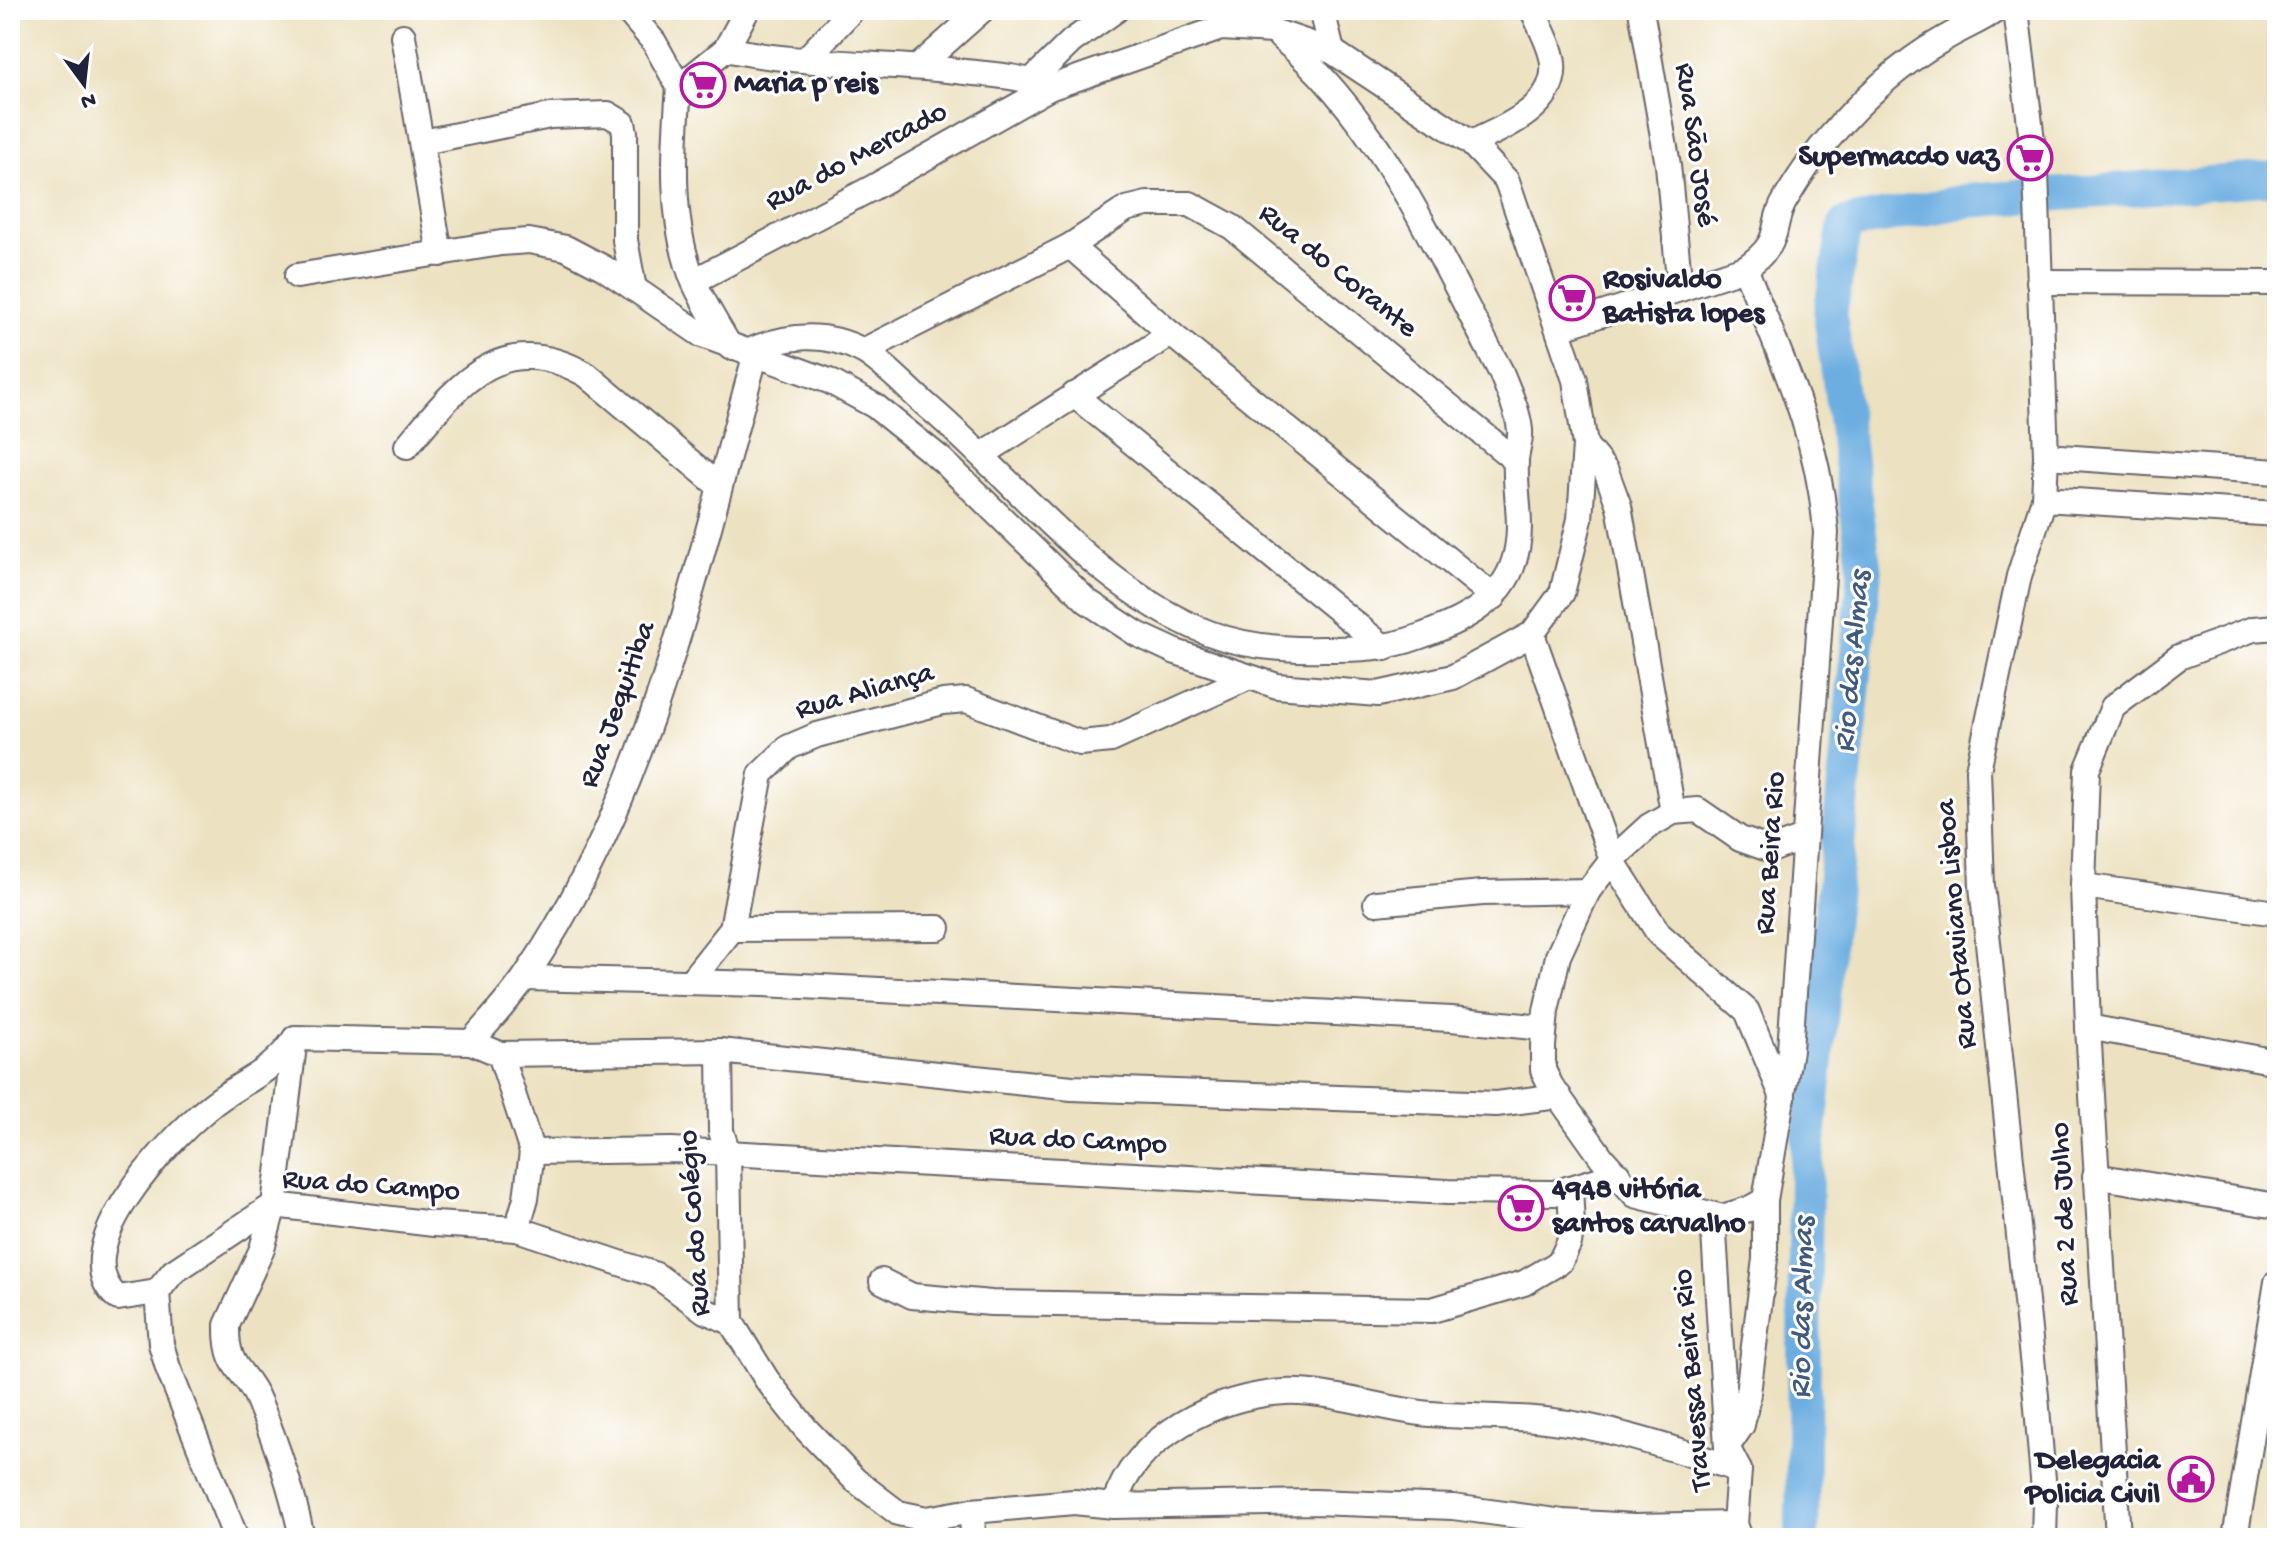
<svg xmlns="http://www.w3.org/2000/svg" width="2287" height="1548" viewBox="0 0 2287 1548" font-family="'Gochi Hand',sans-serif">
	<rect width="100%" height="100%" fill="#fff"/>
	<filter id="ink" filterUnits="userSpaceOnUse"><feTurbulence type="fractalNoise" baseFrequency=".0125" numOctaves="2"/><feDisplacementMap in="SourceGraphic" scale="16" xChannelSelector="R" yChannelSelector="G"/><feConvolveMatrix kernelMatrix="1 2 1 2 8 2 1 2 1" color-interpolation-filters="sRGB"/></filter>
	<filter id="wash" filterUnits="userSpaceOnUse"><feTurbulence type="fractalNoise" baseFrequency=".006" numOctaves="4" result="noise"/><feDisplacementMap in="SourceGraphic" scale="32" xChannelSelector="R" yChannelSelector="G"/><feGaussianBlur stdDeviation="1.8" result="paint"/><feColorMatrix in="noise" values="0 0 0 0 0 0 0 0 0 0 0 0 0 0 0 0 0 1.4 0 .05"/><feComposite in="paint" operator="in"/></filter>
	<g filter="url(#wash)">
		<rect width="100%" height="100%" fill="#ece1c0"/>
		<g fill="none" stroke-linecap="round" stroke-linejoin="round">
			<polyline stroke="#6daee1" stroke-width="34" points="1802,1538 1806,1171 1865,571 1830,314 1845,224 1966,201 2277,178"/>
		</g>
	</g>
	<g filter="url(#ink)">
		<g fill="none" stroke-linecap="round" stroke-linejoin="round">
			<g stroke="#69656a" stroke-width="28">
				<g id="minor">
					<polyline points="627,10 654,42 679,87"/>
					<polyline points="1322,10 1332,51"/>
					<polyline points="1641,10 1668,165 1680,289"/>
					<polyline points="2016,10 2036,173 2046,456 2044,499 2019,576 1978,770 1982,886 2036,1396 2045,1503 2044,1538"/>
					<polyline points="403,36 440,254"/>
					<path d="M726,49c78,17 160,13 239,23 29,3 58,4 84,16"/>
					<polyline points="806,59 852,10"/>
					<polyline points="919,66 982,10"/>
					<polyline points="1032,80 1072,41 1116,10"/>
					<polyline points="423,142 550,116 608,114 623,123 625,133 625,240 634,289"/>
					<path d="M1471,143c31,-14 86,-36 82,-79 -1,-17 -14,-38 -20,-54"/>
					<polyline points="1070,246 1171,334 1494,597"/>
					<polyline points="297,276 501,243 529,241 566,248 604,268 702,335 829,381 875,406 942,460 1087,601 1137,634 1176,652 1277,686 1378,694 1453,677 1532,634 1562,593 1580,519 1585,445 1575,380 1507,181 1471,143 1332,51 1273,31 1221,28 1049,88 872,188 694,281"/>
					<polyline points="2039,282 2277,283"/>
					<path d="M1559,328l186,-60c42,-29 22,-40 42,-71 12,-20 28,-43 43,-60 30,-36 71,-74 112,-97 18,-11 36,-18 54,-30"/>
					<path d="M730,347c-12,-21 -26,-43 -36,-65 -25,-59 -20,-133 -15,-195l47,-38 21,-39"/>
					<polyline points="863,351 1070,246 1126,209 1147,204 1190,204 1232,227 1516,461"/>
					<path d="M747,352c38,-17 77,-22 116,-1 24,14 47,41 69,59 87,75 167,181 277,223 34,13 77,17 114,16 34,0 63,0 95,-12 39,-14 83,-33 96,-76 11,-35 0,-66 2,-101 1,-10 5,-21 4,-30 -2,-20 -12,-40 -19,-58 -61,-113 -119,-251 -220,-334"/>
					<polyline points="1074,395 1385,648"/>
					<polyline points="1585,445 1606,471 1619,506 1673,812"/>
					<path d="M407,446c51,-61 94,-120 180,-71l132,111"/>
					<polyline points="983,454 1171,334"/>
					<polyline points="2046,456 2277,472"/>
					<polyline points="2044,499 2277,514"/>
					<polyline points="1532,634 1612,860 1659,934 1747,1011 1783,1098"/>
					<polyline points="2083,886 2277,913"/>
					<polyline points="1376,903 1482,893 1588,891"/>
					<polyline points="732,929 938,928"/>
					<polyline points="525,978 763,984 1451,1019 1544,1028"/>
					<polyline points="690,982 732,929 761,774 789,747 817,735 943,702 966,700 1080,743 1111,740 1249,677"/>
					<polyline points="2088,1027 2277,1062"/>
					<path d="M294,1040c-26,37 -54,41 -86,68 -39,32 -147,143 -90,190l39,-6 16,-20 101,-67 160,19 83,5"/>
					<path d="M471,1042c18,-21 38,-42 54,-65 126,-184 171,-409 230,-620"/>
					<polyline points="720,1051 721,1131 728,1153 731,1322 767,1380 806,1429 855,1480 898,1513 927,1519 972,1511 973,1538"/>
					<polyline points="500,1054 532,1152 526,1198 517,1229 656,1275 705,1311 731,1322"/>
					<polyline points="532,1152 672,1150 1448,1192 1554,1193 1618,1174"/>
					<polyline points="2095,1176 2277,1206"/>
					<polyline points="1765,1200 1749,1209 1722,1217 1635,1195 1602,1158 1551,1086 1543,1070 1543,1046 1546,1011 1558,956 1588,891 1612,860 1649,826 1673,812 1698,810 1740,839 1771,850 1803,838"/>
					<polyline points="1713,1216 1727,1447 1739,1470 1735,1524 1740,1538"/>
					<polyline points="882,1281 912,1296 991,1303 1432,1310 1524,1283 1560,1262 1569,1243 1572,1226 1570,1188"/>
					<polyline points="157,1292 161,1344 168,1368 236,1538"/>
					<path d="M1727,1447l15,-22 5,-24 18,-142v-59l25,-150 36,-517c-7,-99 -45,-174 -81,-265"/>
					<path d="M1114,1506c19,-69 103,-111 171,-114 43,-2 100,18 145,22 38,3 77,2 115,6 66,7 132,30 194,50"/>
					<polyline points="972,1511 1074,1502 1114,1506 1314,1502 1453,1507 1563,1522 1635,1526 1735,1524"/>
					<path d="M302,1538c-9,-45 -25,-93 -43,-136 -13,-34 -33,-29 -32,-77l35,-76 12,-44 21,-167 176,4 29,12 220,-3 352,37 424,16 63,-8"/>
					<polyline points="2118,1538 2088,1027 2083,886 2087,770 2113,707 2179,657 2253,629 2277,627"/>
					<polyline points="2235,1538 2277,1282"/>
				</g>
			</g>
			<use href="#minor" stroke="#fff" stroke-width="24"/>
		</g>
	</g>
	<defs>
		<g id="supermarket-ring" transform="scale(2.3)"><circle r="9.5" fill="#fff" stroke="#b5179e" stroke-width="1.5"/><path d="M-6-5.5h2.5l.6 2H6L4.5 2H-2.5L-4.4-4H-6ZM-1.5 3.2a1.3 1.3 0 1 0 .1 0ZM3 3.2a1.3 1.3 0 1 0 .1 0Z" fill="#b5179e"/></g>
		<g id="civic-ring" transform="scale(2.3)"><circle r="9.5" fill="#fff" stroke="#b5179e" stroke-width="1.5"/><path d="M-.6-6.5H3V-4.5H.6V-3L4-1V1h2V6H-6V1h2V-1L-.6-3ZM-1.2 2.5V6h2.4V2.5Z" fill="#b5179e"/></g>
	</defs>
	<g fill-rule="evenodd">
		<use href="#supermarket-ring" x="703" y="85"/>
		<use href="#supermarket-ring" x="2030" y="158"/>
		<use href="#supermarket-ring" x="1572" y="298"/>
		<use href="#supermarket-ring" x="1521" y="1208"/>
		<use href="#civic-ring" x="2191" y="1479"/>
	</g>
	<g text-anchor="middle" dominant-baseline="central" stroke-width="6" stroke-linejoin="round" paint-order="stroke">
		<g font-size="30" font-weight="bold" fill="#22223b" stroke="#fff" text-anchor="start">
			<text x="734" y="85">Maria p reis</text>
			<text x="1999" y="158" text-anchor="end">Supermacdo vaz</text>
			<text x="1603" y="281">Rosivaldo<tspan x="1603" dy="34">Batista lopes</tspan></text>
			<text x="1552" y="1191">4948 vitória<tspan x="1552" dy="34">santos carvalho</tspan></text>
			<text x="2160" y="1462" text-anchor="end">Delegacia<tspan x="2160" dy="34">Policia Civil</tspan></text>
		</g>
		<g font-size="30" fill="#22223b" stroke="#fff">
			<text transform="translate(1694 145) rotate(82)">Rua São José</text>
			<text transform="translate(857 158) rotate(-28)">Rua do Mercado</text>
			<text transform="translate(1337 272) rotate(39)">Rua do Corante</text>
			<text transform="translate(865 693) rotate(-16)">Rua Aliança</text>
			<text transform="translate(619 705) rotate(-70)">Rua Jequitiba</text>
			<text transform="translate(1772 853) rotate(-86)">Rua Beira Rio</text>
			<text transform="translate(1958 924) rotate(-95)">Rua Otaviano Lisboa</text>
			<text transform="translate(1078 1142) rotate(3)">Rua do Campo</text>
			<text transform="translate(371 1187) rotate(4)">Rua do Campo</text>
			<text transform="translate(2066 1214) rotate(-93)">Rua 2 de Julho</text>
			<text transform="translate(696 1223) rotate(-94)">Rua do Colégio</text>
			<text transform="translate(1694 1380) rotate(-95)">Travessa Beira Rio</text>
		</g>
		<g font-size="32" font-style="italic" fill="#405a7d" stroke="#fff">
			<text transform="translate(1854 662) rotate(-85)">Rio das Almas</text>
			<text transform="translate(1804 1308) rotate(-89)">Rio das Almas</text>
		</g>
	</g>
	<rect width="2287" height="1548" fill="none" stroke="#fff" stroke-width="40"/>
	<g transform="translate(84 84) rotate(165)" stroke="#ffffff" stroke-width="6" paint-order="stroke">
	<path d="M0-6L14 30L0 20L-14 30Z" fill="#22223b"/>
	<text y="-12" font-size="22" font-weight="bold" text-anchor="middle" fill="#22223b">N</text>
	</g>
</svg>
